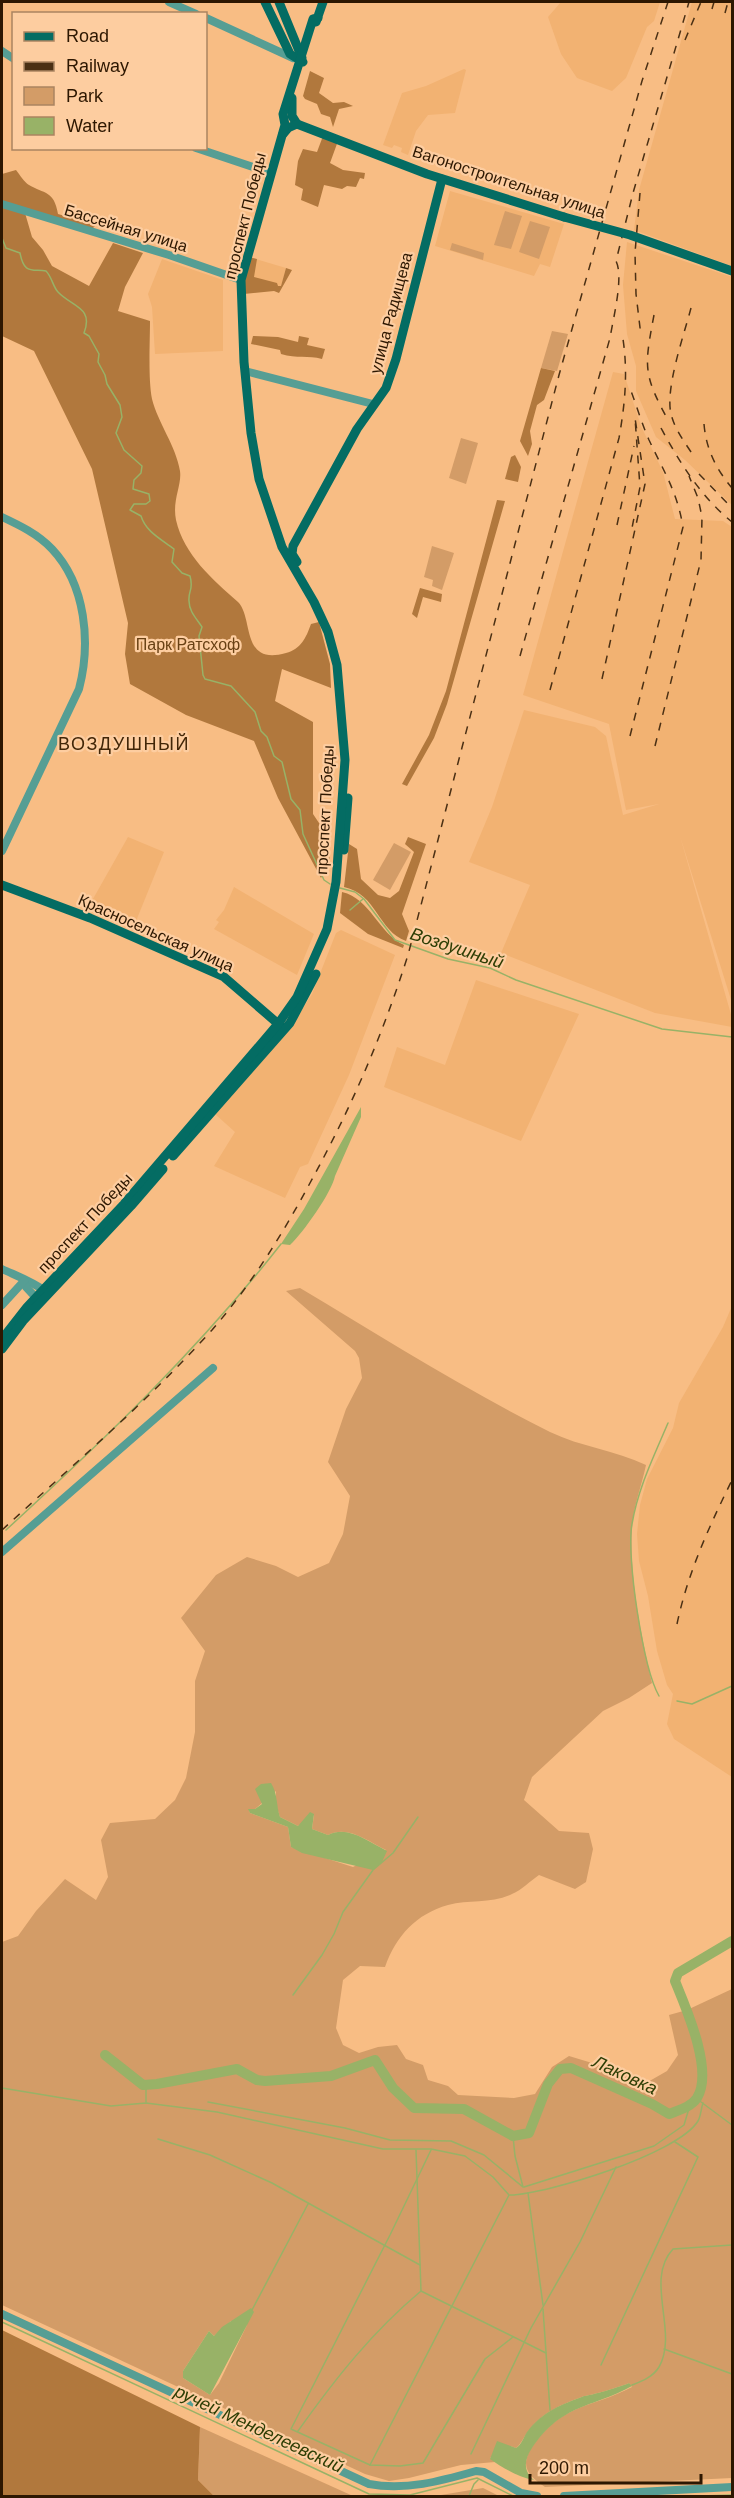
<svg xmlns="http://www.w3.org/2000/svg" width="734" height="2498" viewBox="0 0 734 2498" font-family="Helvetica,sans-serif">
	<rect width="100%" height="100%" fill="#f8bd84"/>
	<g fill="#f2b272">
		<polygon points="561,2 660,2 654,21 647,27 626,78 612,91 577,78 561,54 548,17"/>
		<polygon points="692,2 732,2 732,266 634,230 639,190"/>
		<polygon points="464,69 466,70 455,113 428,115 416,131 408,155 401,152 402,148 394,145 392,148 383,145 402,93 426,86"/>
		<polygon points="450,191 564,224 550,267 540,264 534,276 435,246"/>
		<polygon points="627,242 732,277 732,505 685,460 656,437 636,391 636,366 627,334 623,285"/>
		<polygon points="249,257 286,268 281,286 275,289 244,279"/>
		<polygon points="162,259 223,280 223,351 155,354 152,307 148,294"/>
		<polygon points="613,372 624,374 641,426 663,472 675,519 723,521 732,527 732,1003 680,836 732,1018 732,1027 655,1013 501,953 530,885 469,862 492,807 524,710 595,727 606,736 623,815 659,804 626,810 609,724 523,695"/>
		<polygon points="128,837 164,852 134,926 89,906"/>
		<polygon points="234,887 314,934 297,975 214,929 219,922 216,920 224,910"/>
		<polygon points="341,930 395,955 349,1075 308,1164 300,1167 285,1198 214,1166 235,1132 215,1114 294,1022 312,994 336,933"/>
		<polygon points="476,980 579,1014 521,1141 384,1087 397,1047 445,1065"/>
		<polygon points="732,1306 732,1777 674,1739 667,1724 673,1694 667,1685 657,1651 648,1596 639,1561 637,1534 640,1505 647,1479 673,1428 679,1403 723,1327"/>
	</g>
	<g fill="#d39c67" fill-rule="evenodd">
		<polygon points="505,211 522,216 511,249 494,245"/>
		<polygon points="530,221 550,227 539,259 519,252"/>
		<polygon points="452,243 484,253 483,260 450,250"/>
		<polygon points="552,331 568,334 557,371 541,368"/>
		<polygon points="461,438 478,443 466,484 449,478"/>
		<polygon points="432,546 454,553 442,590 432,586 433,580 424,577"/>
		<polygon points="394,843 411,852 390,890 373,880"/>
		<path d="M300,1288c82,49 164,101 250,144 31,15 65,18 96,33 -4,20 -13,42 -14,63 -3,49 9,106 20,155l-23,15 -26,13 -71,66 -8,23 35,31 30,2 4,16 -7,33 -11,7 -36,-14c-9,6 -17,15 -27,19 -21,10 -43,5 -64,11 -32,9 -52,31 -63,62l-25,-1 -17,14 -7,48 7,17 16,8 19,-6 19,-2 9,14 17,6 5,15 20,6 10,9 56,3 21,-4 17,-27 17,-11 56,17 21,10 21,-12 11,-16 -9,-40 18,-5 45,-21v489l-187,9c-16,-11 -26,-20 -13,-40 30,-44 58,-38 100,-60l-3,-4c-6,3 -40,13 -45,13 -23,9 -41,15 -57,37 -4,5 -6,11 -11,15l-6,-2 -20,12 5,4 -34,3 -52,13 -20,3 -24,-7 -363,-169v-363l16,-6 18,-25 29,-32 31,21 12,-23 -7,-37 9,-17 45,-4 20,-19 11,-22 9,-46v-51l10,-30 -24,-33 35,-43 31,-18 29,9 22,11 31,-14 14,-29 7,-38 -22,-34 18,-53 16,-31 -3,-20 -4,-7 -69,-60zM276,1791v14l4,12 18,9 16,-11 -2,14 16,6c20,-10 39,6 58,15l-33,17 -62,-20 -3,-20 -38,-14 -1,-4h6zM231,2321l16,4 -28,58 -9,12 -27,-17v-7l26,-40 5,5z"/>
		<polygon points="200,2427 353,2496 214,2496 198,2480"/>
		<polygon points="483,2488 499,2496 435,2496"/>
	</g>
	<g fill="#b1783d">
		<polygon points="310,71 324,78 319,93 333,103 344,102 353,106 339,109 333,127 330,117 321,114 317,104 305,99 303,96"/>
		<polygon points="323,136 338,141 330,163 343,170 365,173 364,179 360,178 356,187 347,186 342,189 324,185 318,207 301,200 303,189 295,185 298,161 303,149 317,152"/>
		<path d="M16,170c4,5 8,12 13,15 15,9 25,5 29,29l38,11 -4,4 -67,-16 7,24 11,13 9,16 37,20 24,-43 30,10 -18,34 -7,24 32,10c0,22 -2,57 2,78 6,24 24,47 28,72 2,14 -8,29 -4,49 8,35 37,60 62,82 16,16 2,64 48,51 15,-4 20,-15 25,-29l8,-2 11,42 1,24 -49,-19 -7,32 38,21v92l12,18 5,29 -9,17 -43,-80 -24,-57 -68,-26 -56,-31 -5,-30 3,-31 -36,-154 -58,-118 -32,-15v-162z"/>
		<polygon points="249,257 257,259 254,277 277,283 278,286 281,286 286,268 292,270 279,293 274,291 244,294 244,279"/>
		<path d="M253,336l25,1 20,5 1,-6 10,2 -2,7 18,4 -3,10c-14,-4 -25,0 -41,-5l-1,-4 -29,-6z"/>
		<polygon points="541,368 555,371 544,400 537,405 530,431 532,444 528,456 520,441"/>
		<polygon points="515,455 521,467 518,482 505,479 511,457"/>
		<polygon points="497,500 505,501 447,704 434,738 407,786 402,784 429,735 446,691"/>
		<polygon points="420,588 442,594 441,602 423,597 417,618 412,614"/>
		<path d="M408,837l18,7 -24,70 7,17 -3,10c-28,-10 -29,-47 -62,-54l5,-43 8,5 4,30 17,16 12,3 9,-7 15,-39 -9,-8z"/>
		<path d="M342,892c29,7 36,41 62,53l-1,3 -35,-14 -28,-21z"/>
		<polygon points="2,2330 200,2427 198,2480 214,2496 2,2496"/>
	</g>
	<g fill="#98b267">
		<path d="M361,1107v10l-26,59c-3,16 -32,57 -45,69l-9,-1 23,-35z"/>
		<path d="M271,1783c7,11 5,22 9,34l18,9 12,-14 4,2 -2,15 16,6c20,-10 39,6 59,16l-5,11 -9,8 -71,-17 -11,-6 -3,-20 -38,-14 -2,-4h7l7,-5 -7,-15 6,-5z"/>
		<polygon points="251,2308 254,2312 210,2395 183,2378 183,2371 209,2331 214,2336 222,2327"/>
		<path d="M629,2383l3,3c-42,23 -69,17 -100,62 -8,12 -9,23 2,32 -16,-3 -31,-12 -44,-21l7,-18 19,7c6,-4 7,-10 11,-16 16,-21 34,-27 57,-36 5,0 39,-10 45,-13z"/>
	</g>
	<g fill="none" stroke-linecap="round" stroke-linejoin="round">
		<g stroke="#98b267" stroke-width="1.5">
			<path d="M2,238l4,10 14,5c4,21 11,16 26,18 6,6 7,16 12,21 14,15 36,15 26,41l5,3 10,18 -1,8 7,13 2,9 13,21 2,12 -6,16 8,17 18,16 -1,7 -7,7 -1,9 16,5 1,7 -4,3h-12l-4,6 11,6c5,16 20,23 33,33l-2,13 10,11 8,3c4,14 -2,14 -1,25 0,10 7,17 13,26l-3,9 4,39 2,4 26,7 24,26 6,19 6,6 7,19 8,6 9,37 9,11 3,24 21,46 6,4"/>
			<polyline points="340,888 355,892 364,899 395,940 448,959 490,968 516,980 662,1029 732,1037"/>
			<polyline points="350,910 363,899"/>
			<path d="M6,1530c98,-90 192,-180 275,-286"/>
			<path d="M659,1696c-16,-28 -33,-140 -27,-172 6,-36 22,-68 36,-101"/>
			<polyline points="677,1701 692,1704 732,1686"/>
			<polyline points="293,1995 322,1955 334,1934 343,1912 373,1870 393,1853 418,1817"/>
			<polyline points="2,2088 111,2106 146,2103 217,2112 383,2149 431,2149 465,2156 493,2177 509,2195 370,2465"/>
			<polyline points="697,2099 732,2125"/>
			<polyline points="146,2102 146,2085"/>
			<polyline points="208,2102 345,2128 390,2140 451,2141 484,2155 523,2187 515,2156 513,2136"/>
			<polyline points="158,2139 210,2155 272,2183 420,2265"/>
			<polyline points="416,2150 421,2291 546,2353"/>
			<polyline points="431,2150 390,2235 291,2429 370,2465 400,2466 423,2463 485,2359 513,2337"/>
			<polyline points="524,2187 654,2146 684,2125 690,2105"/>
			<polyline points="528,2193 543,2305"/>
			<path d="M510,2195c37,-1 168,-41 188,-74 3,-5 3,-13 5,-18"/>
			<polyline points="543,2309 550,2410"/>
			<polyline points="252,2310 308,2204"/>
			<polyline points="2,2322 369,2494 410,2495 477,2478 513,2496"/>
			<polyline points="664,2349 732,2374"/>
			<polyline points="601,2365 698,2157 675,2142"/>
			<path d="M632,2385c10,-4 21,-8 27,-18 20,-35 -15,-87 14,-118l59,-4"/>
			<path d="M298,2431c37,-52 74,-99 123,-140"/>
			<polyline points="471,2454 531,2328 580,2242 616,2167"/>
			<polyline points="469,2496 474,2484 478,2480"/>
			<polyline points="700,2496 732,2495"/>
		</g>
		<path stroke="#98b267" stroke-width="10" d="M105,2055l38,30 14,-1 80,-15 20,11 8,1 66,-5 44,-16 18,28 21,20 50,1 49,27 16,-3 19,-49 12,-15 11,-1 81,36 17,10c10,-4 22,-7 28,-16 17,-27 -11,-90 -22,-117l3,-8 54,-32"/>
		<g stroke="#569e94" stroke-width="8">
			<polyline points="169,2 196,14"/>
			<polyline points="206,18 293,58"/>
			<polyline points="2,51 14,59"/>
			<polyline points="196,148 271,173"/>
			<polyline points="2,204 169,255 241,280"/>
			<polyline points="245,371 373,404"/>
			<path d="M2,517c17,8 36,17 50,32 34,36 39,94 27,140l-77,162"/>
			<path d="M2,1269c15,7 32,13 46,24"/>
			<polyline points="24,1281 26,1287 39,1301"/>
			<polyline points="2,1305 24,1281"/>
			<polyline points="2,1552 213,1368"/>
			<path d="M2,2314l367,170c36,7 72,-3 107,-13l8,1 37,21 16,3"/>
			<polyline points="564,2496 732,2487"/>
		</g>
		<g stroke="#046c63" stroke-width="9">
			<polyline points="265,2 290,54 303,62"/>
			<polyline points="279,2 302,58"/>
			<polyline points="316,22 323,2"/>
			<polyline points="292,98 292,116 297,124"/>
			<polyline points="283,134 288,128 297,124 427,174 564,217"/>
			<polyline points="297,562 292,554 293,546 357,429 386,388 396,359 442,179"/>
			<polyline points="344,850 348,798"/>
			<polyline points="2,885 90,918 224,977 283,1028"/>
			<polyline points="173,1156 290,1023 316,974"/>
			<polyline points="2,1339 27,1307 124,1204 278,1024 297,997 327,929 336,882 345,760 337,665 328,632 314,602 282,547 259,479 251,433 244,362 241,280 285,125 283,114 313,19 318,18"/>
			<polyline points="2,1349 23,1321 131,1206 163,1169"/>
		</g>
		<g stroke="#4b3014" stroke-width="1.5" stroke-dasharray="8 8" stroke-linecap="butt">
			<polyline points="712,9 714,2"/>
			<polyline points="725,13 728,2"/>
			<polyline points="685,40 701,2"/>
			<polyline points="640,193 635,253 636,294 641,336"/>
			<path d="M691,308c-7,27 -26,80 -20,106 4,16 13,27 22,41"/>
			<path d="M654,315c-10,53 -11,59 15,107"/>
			<path d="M704,424c2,25 12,45 28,64"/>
			<path d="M661,428c19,35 40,69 71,94"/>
			<polyline points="699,474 732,508"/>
			<polyline points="617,525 634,446"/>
			<path d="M520,656l90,-318c3,-19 14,-61 6,-77l17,-68 56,-191"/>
			<polyline points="602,679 645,484 635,418 640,487 632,528"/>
			<path d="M550,690l69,-252c6,-34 9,-65 4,-99"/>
			<path d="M630,736l53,-209c-6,-36 -19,-55 -34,-87 -7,-16 -12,-33 -18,-49"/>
			<polyline points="655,746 701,560 702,517 698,498 689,476"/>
			<path d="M2,1530c71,-65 145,-128 210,-200 39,-45 70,-95 98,-147 41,-75 72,-146 98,-228l151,-580 83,-294 26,-79"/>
			<path d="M677,1624c11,-52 32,-97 55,-144"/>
		</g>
		<polyline stroke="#046c63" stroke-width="9" points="564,217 630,235 732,271"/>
	</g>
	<g text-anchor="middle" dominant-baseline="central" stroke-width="4.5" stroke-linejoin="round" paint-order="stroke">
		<g font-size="16" fill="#2d1701" stroke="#fdcda0">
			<text transform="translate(509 182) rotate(18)">Вагоностроительная улица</text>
			<text transform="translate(245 216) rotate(-76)">проспект Победы</text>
			<text transform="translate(126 228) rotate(17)">Бассейная улица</text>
			<text transform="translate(391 313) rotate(-75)">улица Радищева</text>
			<text transform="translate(325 810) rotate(-87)">проспект Победы</text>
			<text transform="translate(156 933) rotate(24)">Красносельская улица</text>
			<text transform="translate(85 1223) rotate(-47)">проспект Победы</text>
		</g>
		<g font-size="16" fill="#694114" stroke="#fdcda0">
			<text x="188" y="644">Парк Ратсхоф</text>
		</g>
		<g font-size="18" letter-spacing="1.5" fill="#422607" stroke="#fdcda0">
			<text x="124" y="744">ВОЗДУШНЫЙ</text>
		</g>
		<g font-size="18" font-style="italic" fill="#2d3d04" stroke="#fdcda0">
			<text transform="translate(457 948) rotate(18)">Воздушный</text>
			<text transform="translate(625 2075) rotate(25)">Лаковка</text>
			<text transform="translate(259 2429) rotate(25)">ручей Менделеевский</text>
		</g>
	</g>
	<rect width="734" height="2498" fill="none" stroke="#2d1701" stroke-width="6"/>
	<rect x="12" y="12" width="195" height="138" fill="#fdcda0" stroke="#aa8460" stroke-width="1.5"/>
	<rect x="24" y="32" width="30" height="9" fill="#046c63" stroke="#aa8460" stroke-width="1.5"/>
	<text x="66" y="42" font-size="18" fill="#2d1701">Road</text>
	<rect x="24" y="62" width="30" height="9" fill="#4b3014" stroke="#aa8460" stroke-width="1.5"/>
	<text x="66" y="72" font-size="18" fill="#2d1701">Railway</text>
	<rect x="24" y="87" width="30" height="18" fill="#d39c67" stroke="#aa8460" stroke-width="1.5"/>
	<text x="66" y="102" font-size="18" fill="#2d1701">Park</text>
	<rect x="24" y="117" width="30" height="18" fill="#98b267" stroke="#aa8460" stroke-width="1.5"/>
	<text x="66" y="132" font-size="18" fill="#2d1701">Water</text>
	<path d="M530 2474v9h171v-9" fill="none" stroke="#2d1701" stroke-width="3"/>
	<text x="539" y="2474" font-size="18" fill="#2d1701" stroke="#fdcda0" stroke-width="4.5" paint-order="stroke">200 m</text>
</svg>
